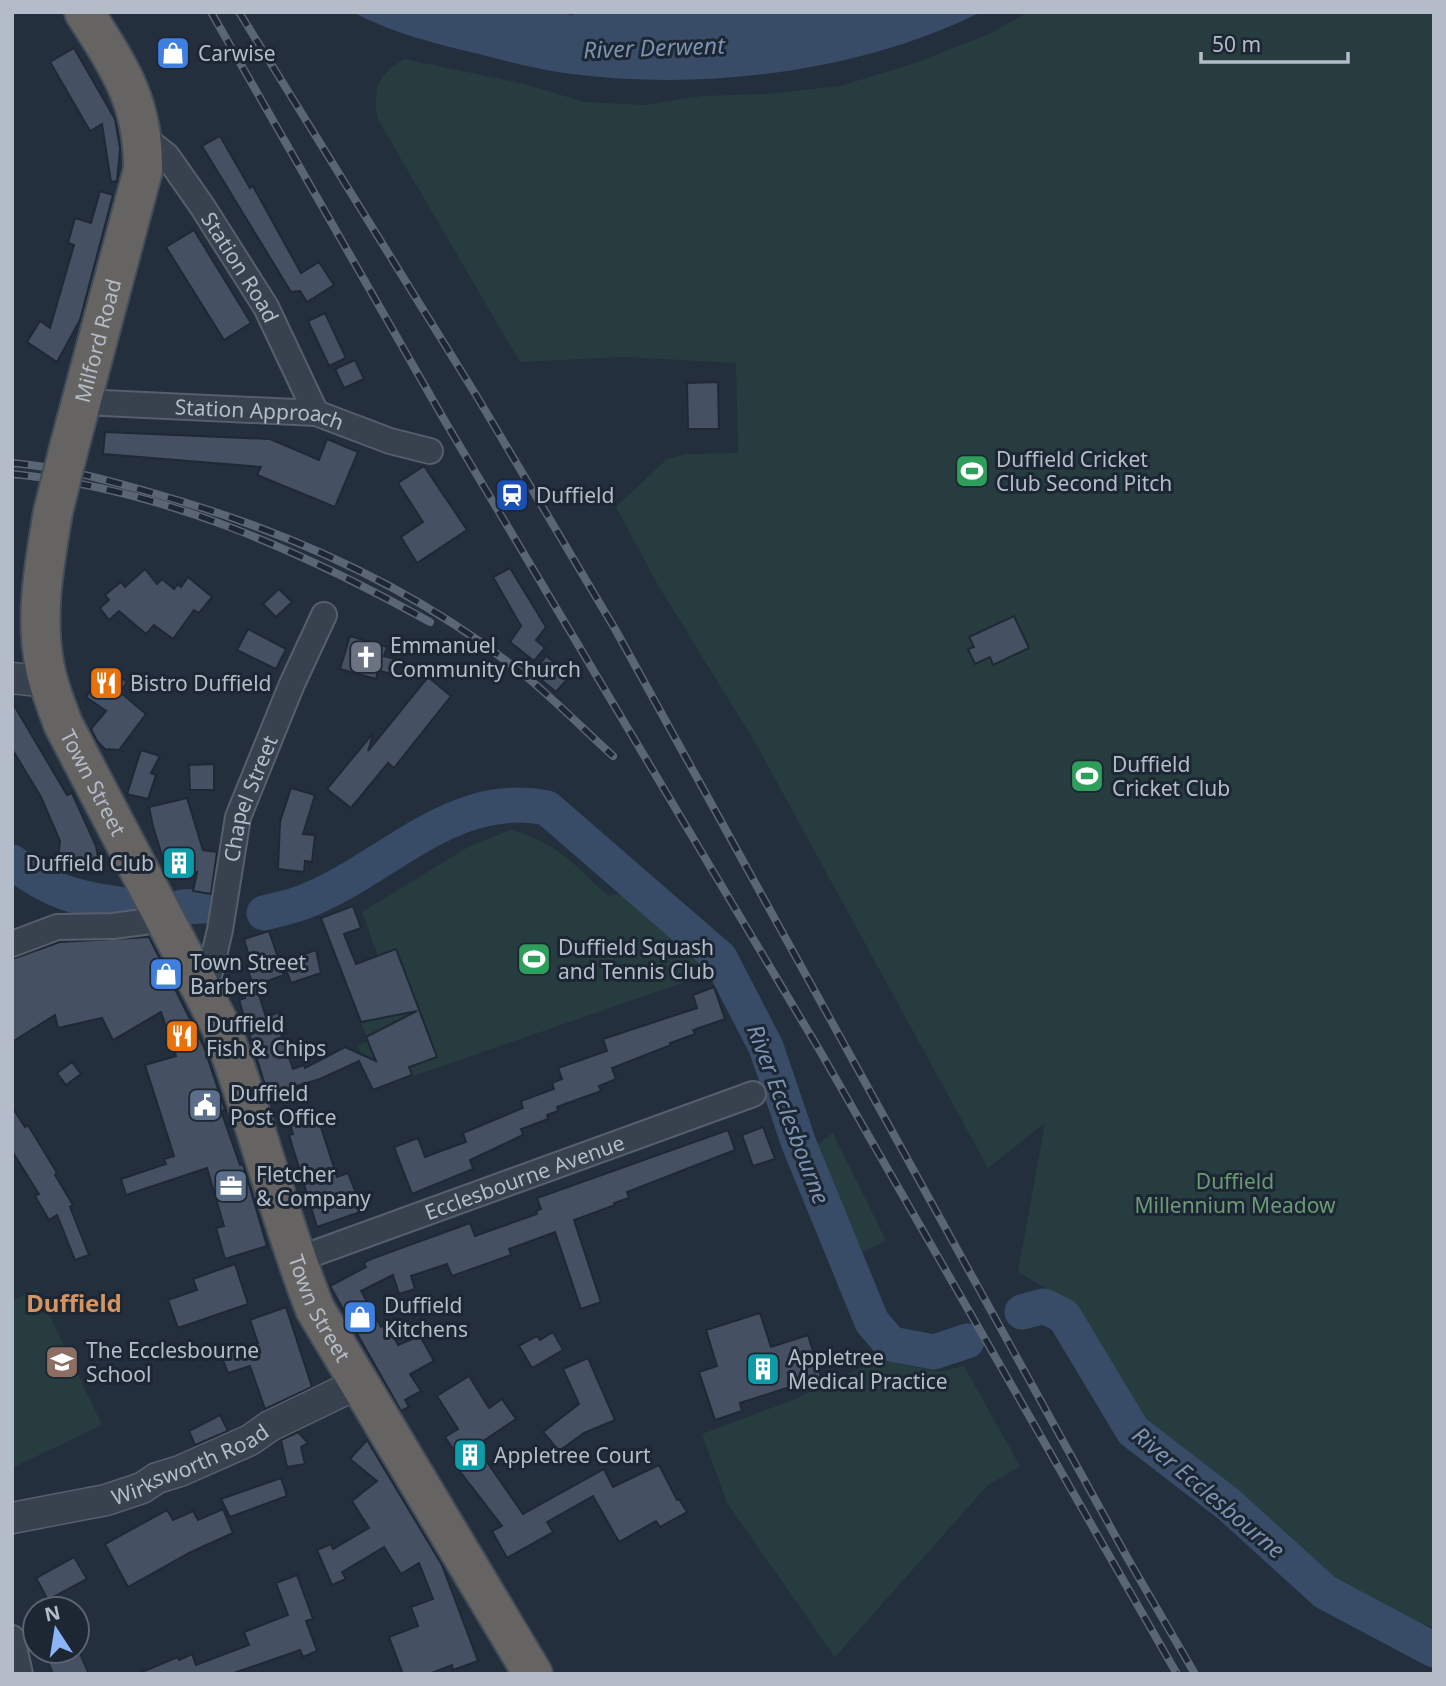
<svg xmlns="http://www.w3.org/2000/svg" width="1446" height="1686" viewBox="0 0 1446 1686" font-family="'Noto Sans',sans-serif">
	<rect width="100%" height="100%" fill="#242f3e"/>
	<g fill="#263c3f">
		<path d="M1028,12h406v1616l-65,-24 -79,-59 -143,-120 -78,-123 -51,-30 27,-149 -57,45 -232,-424 -98,-159 -42,-78 51,-48 19,-5 52,-1 -2,-90 -112,-6 -104,5 -143,-244c-3,-31 -1,-42 27,-59l121,25 59,18 62,3 56,-9 64,-2 74,-8 75,-23 76,-30z"/>
		<path d="M510,830c44,10 66,36 98,66l20,-5 83,82 -338,117 -13,-27 4,-2 -6,-15 10,-5 -10,-26 22,-9 -2,-50 -16,-44 108,-66z"/>
		<polygon points="833,1133 886,1241 855,1256 811,1149"/>
		<polygon points="37,1289 102,1425 12,1468 12,1301"/>
		<polygon points="879,1359 939,1372 964,1366 1020,1466 987,1486 835,1657 727,1503 702,1434 798,1398"/>
	</g>
	<path fill="#394c67" d="M353,12h203l15,3 13,-3h397c-120,60 -277,79 -409,62 -31,-4 -63,-12 -93,-20 -43,-10 -87,-21 -126,-42z"/>
	<g fill="none" stroke-linecap="round" stroke-linejoin="round">
		<g stroke="#394c67" stroke-width="35">
			<path d="M12,862c40,31 63,36 112,43"/>
			<polyline points="182,907 204,906"/>
			<path d="M264,913c16,-4 32,-7 47,-14 79,-33 143,-110 236,-91l173,150 46,89 33,97 73,178 19,22 43,8 33,-11"/>
			<polyline points="1022,1312 1044,1306 1064,1316 1133,1431 1228,1504 1325,1592 1434,1650"/>
		</g>
	</g>
	<g fill="#455162" stroke="#1f2835" stroke-width="2">
		<polygon points="74,48 115,119 120,148 117,181 111,182 102,124 90,131 50,62"/>
		<polygon points="220,136 250,188 253,186 301,273 319,262 334,285 307,302 300,291 291,292 202,146"/>
		<polygon points="100,191 113,195 80,320 57,362 27,342 40,321 50,328 74,245 68,243 75,218 91,223"/>
		<polygon points="194,230 251,323 224,340 166,247"/>
		<polygon points="325,313 346,358 329,366 308,321"/>
		<polygon points="355,360 364,379 344,388 335,369"/>
		<polygon points="718,382 719,429 688,429 687,383"/>
		<polygon points="105,432 270,439 319,460 327,439 358,452 335,507 257,475 261,467 103,454"/>
		<polygon points="424,466 467,530 417,563 401,537 423,522 398,483"/>
		<polygon points="510,568 546,627 536,640 545,648 534,661 510,642 521,626 493,577"/>
		<polygon points="145,569 157,584 162,579 174,589 178,584 181,587 188,577 212,597 199,613 194,610 173,639 154,625 146,634 119,611 109,620 100,608 109,600 105,595 121,582 125,587"/>
		<polygon points="279,589 292,602 276,617 263,604"/>
		<polygon points="1014,616 1029,648 993,665 990,657 975,664 968,649 974,647 969,637"/>
		<polygon points="248,629 286,649 276,669 237,650"/>
		<polygon points="350,636 387,647 384,656 395,659 390,674 378,670 376,679 340,669"/>
		<polygon points="546,656 571,675 556,692 533,673"/>
		<polygon points="107,667 127,682 120,692 146,714 119,750 105,749 97,741 91,729 106,711 86,697"/>
		<polygon points="428,677 451,696 394,768 388,763 351,808 327,789 374,732 368,751"/>
		<polygon points="12,702 67,795 72,793 96,846 101,874 57,871 60,841 41,797 12,749"/>
		<polygon points="141,750 160,756 151,773 156,775 148,799 127,794"/>
		<polygon points="214,764 214,790 190,790 189,765"/>
		<polygon points="291,788 315,795 303,834 315,835 312,862 305,861 304,872 278,869 280,822"/>
		<polygon points="187,798 203,850 217,852 211,894 193,891 197,872 169,879 153,826 149,807"/>
		<polygon points="353,906 361,928 344,934 356,964 396,949 437,1057 409,1067 412,1075 373,1090 359,1061 320,1079 268,1095 239,1000 245,998 242,989 253,985 246,965 251,963 244,939 269,931 284,975 256,985 266,1017 280,1012 287,1033 281,1034 293,1069 304,1065 305,1068 345,1047 376,1061 366,1037 417,1011 361,1022 321,918"/>
		<polygon points="149,937 204,1047 225,1110 221,1111 240,1165 243,1164 267,1246 225,1259 216,1228 224,1226 207,1168 126,1195 121,1179 166,1164 164,1159 174,1156 145,1065 176,1056 161,1012 113,1040 102,1018 58,1028 55,1015 12,1042 12,959 60,942"/>
		<polygon points="316,950 321,973 291,983 283,961"/>
		<polygon points="714,987 725,1019 693,1030 695,1034 670,1043 671,1045 612,1068 616,1079 599,1086 601,1091 557,1107 558,1111 547,1115 548,1119 521,1129 523,1135 470,1160 473,1169 412,1194 394,1147 418,1138 425,1157 466,1142 463,1133 523,1108 521,1101 554,1089 552,1083 562,1079 558,1068 607,1051 603,1039 697,1008 693,995"/>
		<polygon points="72,1062 81,1074 66,1085 57,1073"/>
		<polygon points="12,1107 25,1127 28,1125 57,1173 55,1175 73,1205 70,1207 89,1255 75,1260 57,1215 49,1220 35,1196 39,1194 12,1151"/>
		<polygon points="317,1115 337,1177 348,1173 363,1211 317,1227 289,1135 293,1134 290,1124"/>
		<polygon points="763,1127 775,1159 753,1166 742,1135"/>
		<polygon points="728,1130 735,1150 627,1192 629,1198 614,1203 615,1205 574,1220 601,1302 581,1309 555,1232 509,1249 511,1255 452,1276 447,1264 411,1276 415,1289 399,1294 393,1275 361,1291 381,1327 387,1324 398,1345 420,1336 434,1361 410,1374 421,1391 405,1400 409,1407 401,1411 330,1286 366,1267 364,1263 371,1259 470,1223 475,1236 537,1214 536,1211 541,1209 537,1198"/>
		<polygon points="235,1264 248,1304 178,1328 168,1300 197,1290 193,1279"/>
		<polygon points="286,1307 312,1387 265,1409 250,1366 228,1373 221,1355 258,1343 250,1320"/>
		<polygon points="760,1313 771,1347 808,1335 821,1377 740,1403 742,1411 715,1420 699,1372 717,1366 706,1330"/>
		<polygon points="553,1332 563,1350 532,1368 519,1346 537,1336 540,1340"/>
		<polygon points="588,1358 615,1420 584,1433 559,1451 543,1432 579,1404 563,1369"/>
		<polygon points="469,1376 489,1408 502,1399 516,1419 476,1446 523,1514 604,1469 613,1487 659,1465 677,1500 679,1499 687,1512 660,1527 656,1521 619,1542 593,1496 547,1522 553,1532 507,1558 492,1531 502,1526 458,1469 464,1465 445,1437 458,1429 437,1396"/>
		<polygon points="220,1415 228,1431 195,1445 189,1431"/>
		<polygon points="298,1432 308,1443 301,1447 305,1464 287,1467 281,1440"/>
		<polygon points="367,1440 442,1565 478,1661 453,1670 452,1665 429,1674 403,1674 389,1637 418,1626 411,1607 433,1599 419,1563 401,1574 384,1547 342,1572 346,1579 332,1585 317,1550 331,1544 333,1549 369,1528 352,1501 377,1481 350,1459"/>
		<polygon points="281,1478 287,1496 230,1517 221,1499"/>
		<polygon points="223,1509 233,1533 191,1552 128,1587 105,1544 167,1510 173,1520 193,1511 198,1520"/>
		<polygon points="74,1557 87,1579 48,1600 36,1578"/>
		<polygon points="297,1575 313,1619 306,1621 317,1651 303,1657 300,1650 231,1674 137,1674 178,1657 179,1660 192,1654 196,1665 249,1645 244,1632 288,1615 276,1583"/>
		<polygon points="57,1651 79,1651 89,1674 53,1674 46,1656"/>
	</g>
	<g fill="none" stroke-linecap="round" stroke-linejoin="round">
		<g stroke="#565f6c" stroke-width="28">
			<g id="minor">
				<path id="s1" d="M143,137l24,19 35,50 64,101 50,106"/>
				<path id="s2" d="M82,402l234,11 74,28 40,10"/>
				<polyline points="12,944 57,927 113,926 166,919"/>
				<path id="s3" d="M205,993l15,-63 18,-113 54,-133 32,-69"/>
				<path id="s4" d="M296,1260l457,-166"/>
				<polyline points="12,1638 20,1674"/>
			</g>
		</g>
		<g stroke="#565f6c" stroke-width="33">
			<g id="tertiary">
				<polyline points="12,678 48,682"/>
				<path id="s5" d="M12,1518l94,-18 36,-12 15,-10 23,-7 70,-31 20,-14 87,-42"/>
			</g>
		</g>
		<g stroke="#434c59" stroke-width="42">
			<g id="trunk">
				<path id="s6" d="M70,444l73,-274c1,-68 -24,-103 -59,-158"/>
				<path id="s7" d="M53,512c-8,49 -18,101 -9,150 3,22 12,42 19,62l158,303c35,93 58,190 94,282l218,365"/>
			</g>
		</g>
		<use href="#minor" stroke="#38414e" stroke-width="24"/>
		<use href="#tertiary" stroke="#38414e" stroke-width="30"/>
		<use href="#trunk" stroke="#656462" stroke-width="38"/>
		<g stroke="#5a6575" stroke-width="8">
			<g id="rail">
				<polyline points="211,12 446,423 820,1051 1177,1674"/>
				<polyline points="239,12 476,395 615,629 1128,1559 1195,1674"/>
				<path d="M12,463c48,4 95,17 141,30 132,37 262,94 370,181 31,25 60,55 90,82"/>
				<path d="M12,474c148,14 290,77 418,148"/>
			</g>
		</g>
		<use href="#rail" stroke="#1d2633" stroke-width="5" stroke-dasharray="16" stroke-linecap="butt"/>
		<g stroke="#434c59" stroke-width="42" stroke-linecap="butt">
			<polyline id="trunk-bridge" points="53,512 70,444"/>
		</g>
		<use href="#trunk-bridge" stroke="#656462" stroke-width="38"/>
	</g>
	<defs>
		<g id="shop-square" transform="scale(1.75)"><rect x="-9" y="-9" width="18" height="18" rx="4" fill="#3f7fe0" stroke="#1d2633"/><path d="M-5-2.5h2.3a2.7 3.5 0 0 1 5.4 0H5L5.5 6h-11ZM-1.5-2.5h3a1.5 2.3 0 0 0-3 0Z" fill="#fff"/></g>
		<g id="stadium-square" transform="scale(1.75)"><rect x="-9" y="-9" width="18" height="18" rx="4" fill="#2e9e5b" stroke="#1d2633"/><path d="M0-5a6.5 5 0 1 0 0 10a6.5 5 0 1 0 0-10ZM-3.5-1.8h7v3.6h-7Z" fill="#fff"/></g>
		<g id="station-square" transform="scale(1.75)"><rect x="-9" y="-9" width="18" height="18" rx="4" fill="#1a4fb4" stroke="#1d2633"/><path d="M-3-6H3Q5-6 5-4V2Q5 4 3 4L4.5 6H3L1.5 4h-3L-3 6H-4.5L-3 4Q-5 4-5 2V-4Q-5-6-3-6ZM-3.5-4v3h7v-3ZM-3.5 1v1.5H-2V1ZM2 1v1.5H3.5V1Z" fill="#fff"/></g>
		<g id="church-square" transform="scale(1.75)"><rect x="-9" y="-9" width="18" height="18" rx="4" fill="#6b7280" stroke="#1d2633"/><path d="M-1.2-6h2.4v3.5h3.3v2.4h-3.3V6h-2.4V-.1h-3.3v-2.4h3.3Z" fill="#fff"/></g>
		<g id="restaurant-square" transform="scale(1.75)"><rect x="-9" y="-9" width="18" height="18" rx="4" fill="#e8710a" stroke="#1d2633"/><path d="M-5-6h1v4h1v-4h1v4h1v-4h1v5L-1.5 .5V6h-2V.5L-5-1ZM5-6V6H3V1.5H1.5Q1.5-4 5-6Z" fill="#fff"/></g>
		<g id="building-square" transform="scale(1.75)"><rect x="-9" y="-9" width="18" height="18" rx="4" fill="#0f9aa8" stroke="#1d2633"/><path d="M-4-6H4V6H1V3H-1V6H-4ZM-2.5-4.3h1.7v1.8h-1.7ZM.8-4.3h1.7v1.8H.8ZM-2.5-1h1.7V.8h-1.7ZM.8-1h1.7V.8H.8Z" fill="#fff"/></g>
		<g id="civic-square" transform="scale(1.75)"><rect x="-9" y="-9" width="18" height="18" rx="4" fill="#5c6f8a" stroke="#1d2633"/><path d="M-.6-6.5H3V-4.5H.6V-3L4-1V1h2V6H-6V1h2V-1L-.6-3ZM-1.2 2.5V6h2.4V2.5Z" fill="#fff"/></g>
		<g id="office-square" transform="scale(1.75)"><rect x="-9" y="-9" width="18" height="18" rx="4" fill="#5c6f8a" stroke="#1d2633"/><path d="M-6-3h4V-5.5h4V-3h4V5H-6ZM-1-4.5V-3h2v-1.5ZM-6 0V1H6V0Z" fill="#fff"/></g>
		<g id="school-square" transform="scale(1.75)"><rect x="-9" y="-9" width="18" height="18" rx="4" fill="#8d6e63" stroke="#1d2633"/><path d="M0-5L7-2L0 1L-7-2ZM-4 1L0 2.5L4 1V4Q0 6-4 4Z" fill="#fff"/></g>
	</defs>
	<g fill-rule="evenodd">
		<use href="#shop-square" x="173" y="53"/>
		<use href="#stadium-square" x="972" y="471"/>
		<use href="#station-square" x="512" y="495"/>
		<use href="#church-square" x="366" y="657"/>
		<use href="#restaurant-square" x="106" y="683"/>
		<use href="#stadium-square" x="1087" y="776"/>
		<use href="#building-square" x="179" y="863"/>
		<use href="#stadium-square" x="534" y="959"/>
		<use href="#shop-square" x="166" y="974"/>
		<use href="#restaurant-square" x="182" y="1036"/>
		<use href="#civic-square" x="205" y="1105"/>
		<use href="#office-square" x="231" y="1186"/>
		<use href="#shop-square" x="360" y="1317"/>
		<use href="#school-square" x="62" y="1362"/>
		<use href="#building-square" x="763" y="1369"/>
		<use href="#building-square" x="470" y="1455"/>
	</g>
	<g text-anchor="middle" dominant-baseline="central" stroke-width="6" stroke-linejoin="round" paint-order="stroke">
		<g font-size="21" fill="#b4bcc9" stroke="#1d2633" text-anchor="start">
			<text x="198" y="53">Carwise</text>
			<text x="996" y="459">Duffield Cricket<tspan x="996" dy="24">Club Second Pitch</tspan></text>
			<text x="536" y="495">Duffield</text>
			<text x="390" y="645">Emmanuel<tspan x="390" dy="24">Community Church</tspan></text>
			<text x="130" y="683">Bistro Duffield</text>
			<text x="1112" y="764">Duffield<tspan x="1112" dy="24">Cricket Club</tspan></text>
			<text x="154" y="863" text-anchor="end">Duffield Club</text>
			<text x="558" y="947">Duffield Squash<tspan x="558" dy="24">and Tennis Club</tspan></text>
			<text x="190" y="962">Town Street<tspan x="190" dy="24">Barbers</tspan></text>
			<text x="206" y="1024">Duffield<tspan x="206" dy="24">Fish &amp; Chips</tspan></text>
			<text x="230" y="1093">Duffield<tspan x="230" dy="24">Post Office</tspan></text>
			<text x="256" y="1174">Fletcher<tspan x="256" dy="24">&amp; Company</tspan></text>
			<text x="384" y="1305">Duffield<tspan x="384" dy="24">Kitchens</tspan></text>
			<text x="86" y="1350">The Ecclesbourne<tspan x="86" dy="24">School</tspan></text>
			<text x="788" y="1357">Appletree<tspan x="788" dy="24">Medical Practice</tspan></text>
			<text x="494" y="1455">Appletree Court</text>
		</g>
		<g font-size="21" fill="#b4bcc9" stroke="#1d2633">
			<text stroke="none"><textPath href="#s1" startOffset="164">Station Road</textPath></text>
			<text stroke="none"><textPath href="#s6" startOffset="107">Milford Road</textPath></text>
			<text stroke="none"><textPath href="#s2" startOffset="178">Station Approach</textPath></text>
			<text stroke="none"><textPath href="#s7" startOffset="282">Town Street</textPath></text>
			<text stroke="none"><textPath href="#s3" startOffset="200">Chapel Street</textPath></text>
			<text stroke="none"><textPath href="#s4" startOffset="243">Ecclesbourne Avenue</textPath></text>
			<text stroke="none"><textPath href="#s7" startOffset="856">Town Street</textPath></text>
			<text stroke="none"><textPath href="#s5" startOffset="187">Wirksworth Road</textPath></text>
		</g>
		<g font-size="21" fill="#6b9a76" stroke="#1d2633">
			<text x="1235" y="1181">Duffield<tspan x="1235" dy="24">Millennium Meadow</tspan></text>
		</g>
		<g font-size="23" font-style="italic" fill="#7c92b1" stroke="#1d2633">
			<text transform="translate(654 47) rotate(-2)">River Derwent</text>
			<text transform="translate(789 1114) rotate(69)">River Ecclesbourne</text>
			<text transform="translate(1209 1492) rotate(40)">River Ecclesbourne</text>
		</g>
		<g font-size="24" font-weight="bold" fill="#d59563" stroke="#1d2633">
			<text x="74" y="1302">Duffield</text>
		</g>
	</g>
	<rect width="1446" height="1686" fill="none" stroke="#b4bcc9" stroke-width="28"/>
	<g transform="translate(56 1630) rotate(348)"><circle r="33" fill="#1d2633" stroke="#59626f" stroke-width="2"/>
	<path d="M0-5L12 26L0 18L-12 26Z" fill="#8ab4f8"/>
	<text y="-10" font-size="19" font-weight="bold" text-anchor="middle" fill="#b4bcc9">N</text>
	</g>
	<path d="M1201 52v10h147v-10" fill="none" stroke="#b4bcc9" stroke-width="3.5"/>
	<text x="1212" y="52" font-size="21" fill="#b4bcc9" stroke="#1d2633" stroke-width="5" paint-order="stroke">50 m</text>
</svg>
